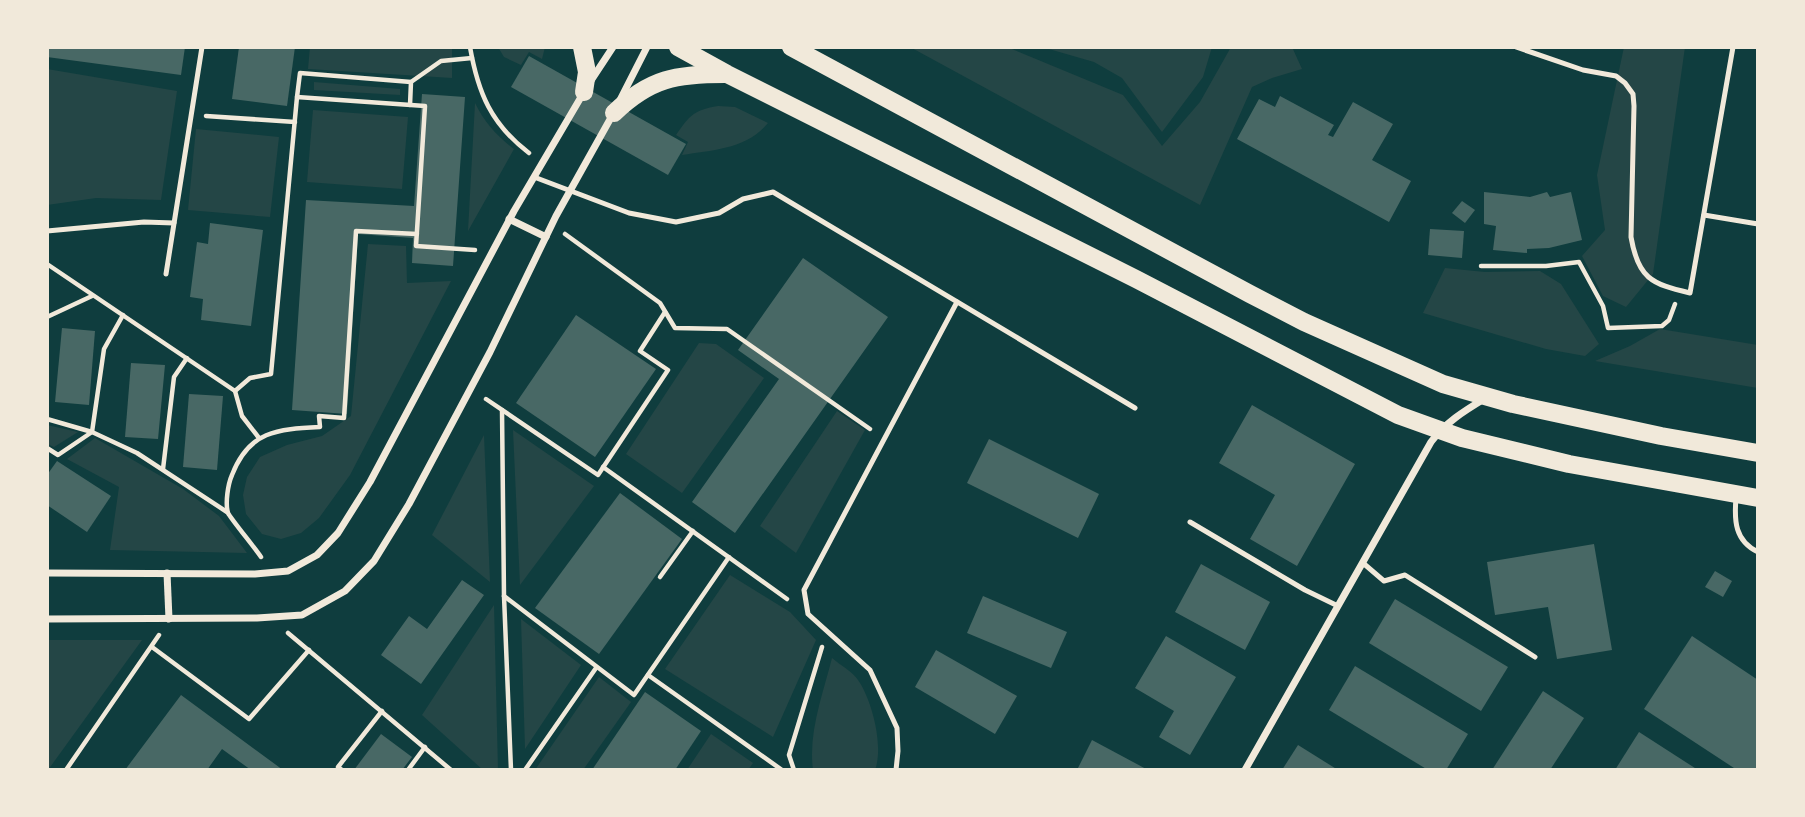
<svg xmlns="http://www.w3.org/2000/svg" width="1805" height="817" viewBox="0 0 1805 817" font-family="Ubuntu,sans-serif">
	<rect width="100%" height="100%" fill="#0f3d3e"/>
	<g fill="#244646">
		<polygon points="310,47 452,47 452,78 308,69"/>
		<polygon points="498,47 545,47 542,59 529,52 521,65 504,57"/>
		<polygon points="910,47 1007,47 1123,95 1162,146 1200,102 1231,47 1292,47 1302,69 1272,78 1252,87 1200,205"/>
		<polygon points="1042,47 1212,47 1203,77 1162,132 1122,78 1094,62"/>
		<polygon points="1624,47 1685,47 1653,274 1626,307 1603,296 1582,256 1605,230 1597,175"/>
		<polygon points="47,69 177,91 161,200 96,198 47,205"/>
		<polygon points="314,82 400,89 400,95 314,90"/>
		<path d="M475,103c9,19 23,34 39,46l-46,82z"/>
		<path d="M718,106l17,1 33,16c-21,26 -55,27 -86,32l6,-13 -12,-7c14,-20 18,-25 42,-29z"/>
		<polygon points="313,110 408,117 402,189 307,182"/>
		<polygon points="196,129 279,137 270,217 188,210"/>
		<polygon points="368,244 406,246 407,283 451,281 350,475 319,518 301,533 281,539 262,534 246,514 243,495 247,477 260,457 287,445 322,436 351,416"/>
		<polygon points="1445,268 1485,272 1540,271 1561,284 1599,344 1585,356 1546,349 1423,313"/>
		<polygon points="1660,329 1758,345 1758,388 1595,361 1630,346"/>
		<polygon points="699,343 716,344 764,378 682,493 626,454"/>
		<polygon points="837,411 865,430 796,553 760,526"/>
		<polygon points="47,425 78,432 54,447 47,444"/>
		<polygon points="513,430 594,486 520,585"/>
		<polygon points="484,435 490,582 432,535"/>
		<polygon points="95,438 183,489 219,516 247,553 110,550 119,487 67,459"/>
		<polygon points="730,575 790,612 816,640 773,737 665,669"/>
		<polygon points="494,605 498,770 483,770 422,715"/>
		<polygon points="521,619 581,665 525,749"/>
		<polygon points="47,640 142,640 48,770 47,770"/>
		<path d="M832,658c8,7 20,13 26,22 14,20 26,66 17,90h-62c-5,-38 10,-76 19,-112z"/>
		<polygon points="599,677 631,702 583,770 535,770"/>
		<polygon points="711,734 753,763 748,770 687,770"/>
	</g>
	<g fill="#486865">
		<polygon points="47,47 185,47 181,75 47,57"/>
		<polygon points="239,47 295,47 287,106 232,99"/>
		<polygon points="529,56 686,144 668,175 511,87"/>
		<polygon points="422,94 465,97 453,266 412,263 413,238 358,234 347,414 292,410 306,200 414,206"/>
		<polygon points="1280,96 1334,125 1328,135 1333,137 1353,102 1393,124 1372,160 1411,181 1389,222 1237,139 1259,99 1275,107"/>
		<polygon points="1484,192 1530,197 1547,192 1550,197 1571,192 1582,240 1549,248 1527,249 1527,253 1493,250 1496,226 1484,224"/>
		<polygon points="1462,201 1475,210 1465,223 1452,213"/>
		<polygon points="210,223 263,230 251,326 201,320 203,299 190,297 197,242 208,244"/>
		<polygon points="1430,229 1464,231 1462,258 1428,255"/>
		<polygon points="803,258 888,317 735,533 692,502 779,379 738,350"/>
		<polygon points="576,315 656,369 595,457 516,403"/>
		<polygon points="62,328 95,331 89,405 55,402"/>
		<polygon points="131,363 165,365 158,439 125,437"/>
		<polygon points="189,394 223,396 217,470 183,467"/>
		<polygon points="1252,405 1355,464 1297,566 1250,539 1275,495 1219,463"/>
		<polygon points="989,439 1099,494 1078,538 967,483"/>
		<polygon points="57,461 111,496 87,532 47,505 47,475"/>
		<polygon points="620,493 682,539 599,654 535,608"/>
		<polygon points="1594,544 1612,650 1557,659 1548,607 1495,615 1487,562"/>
		<polygon points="1201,564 1270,602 1245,650 1175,612"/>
		<polygon points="1715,571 1732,581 1723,597 1705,587"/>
		<polygon points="462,580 484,595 421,684 381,655 409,616 427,629"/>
		<polygon points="983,596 1067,632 1051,668 967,633"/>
		<polygon points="1395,599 1508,667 1481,711 1369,643"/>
		<polygon points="1166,636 1236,677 1190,755 1159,737 1174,711 1135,688"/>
		<polygon points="1692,636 1758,680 1758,770 1737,770 1644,709"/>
		<polygon points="936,650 1017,696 995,734 915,687"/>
		<polygon points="1355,666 1468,734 1446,770 1428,770 1329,710"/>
		<polygon points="1543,691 1584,718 1550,770 1492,770"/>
		<polygon points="645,692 701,731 675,770 592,770"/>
		<polygon points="181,695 283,770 251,770 222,749 207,770 125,770"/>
		<polygon points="1639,732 1698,770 1615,770"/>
		<polygon points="381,734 412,757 402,770 354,770"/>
		<polygon points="1092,740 1148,770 1077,770"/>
		<polygon points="1298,745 1338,770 1282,770"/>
	</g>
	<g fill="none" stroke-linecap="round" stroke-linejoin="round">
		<g stroke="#f1e9da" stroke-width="4.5">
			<path d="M470,47c8,46 21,77 59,106"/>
			<polyline points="297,97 300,73 411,82"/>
			<polyline points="410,105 411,82 441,61 472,58"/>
			<polyline points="206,116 295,122"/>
			<polyline points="565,234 660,303 675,328 727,329 870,429"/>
			<polyline points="47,264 235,391 242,416 259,438"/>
			<polyline points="1481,266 1546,266 1579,262 1603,306 1608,328 1662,326 1669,320 1675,304"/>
			<polyline points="47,317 92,296"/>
			<polyline points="235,391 250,378 271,374 297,97 425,106 416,246 475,250"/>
			<polyline points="486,399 598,475 668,370 640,351 665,312"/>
			<polyline points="502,410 504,596 511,770"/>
			<polyline points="47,419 92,432 137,453 227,512"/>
			<polyline points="47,448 58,455 92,432 104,349 123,315"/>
			<polyline points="603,467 787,599"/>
			<polyline points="163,469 174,377 187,358"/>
			<path d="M261,557c-6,-9 -30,-38 -33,-44 -3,-10 0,-29 4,-38 17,-44 45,-46 88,-48l-1,-11 25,2 12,-187 61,3"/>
			<polyline points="660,577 693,531"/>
			<polyline points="504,596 634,695 729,557"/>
			<polyline points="288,633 451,770"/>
			<polyline points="152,647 249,719 309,650"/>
			<polyline points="648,675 782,770"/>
			<polyline points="66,770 159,635"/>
			<polyline points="342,770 338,767 382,711"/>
			<polyline points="408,770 425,747"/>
			<polyline points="525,770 596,668"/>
			<polyline points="794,770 789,755 822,647"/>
		</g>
		<g stroke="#f1e9da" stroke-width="5">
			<path d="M1516,47l67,23 33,6 9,7 8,11 1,12 -3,131c7,41 20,47 59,56l43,-246"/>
			<polyline points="534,177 629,213 676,222 719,213 743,199 773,192 1135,408"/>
			<polyline points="1704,215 1758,224"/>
			<polyline points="47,231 144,222 174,223"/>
			<polyline points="166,274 202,47"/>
			<path d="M1736,498c-2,23 -1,43 22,54"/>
			<polyline points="1190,522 1305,590 1338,606"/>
			<polyline points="1363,563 1384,581 1405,575 1535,657"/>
			<polyline points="896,770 898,751 897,728 870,670 808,614 804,590 957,302"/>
		</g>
		<g stroke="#f1e9da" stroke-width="7">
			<polyline points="590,82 613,47"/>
			<polyline points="620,100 647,47"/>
			<polyline points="509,219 546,237"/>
			<polyline points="47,573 255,574 288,571 317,555 338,533 370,482 514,211 584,92"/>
			<polyline points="167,573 169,619"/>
			<polyline points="47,619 257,618 302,615 345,591 374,561 409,504 490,352 556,216 613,114"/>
			<path d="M1245,770l186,-328c14,-19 33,-31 53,-43"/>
		</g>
		<g stroke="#f1e9da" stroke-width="18">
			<polyline points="582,47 587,72 584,92"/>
			<polyline points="678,47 727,74 1136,279 1398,415 1462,438 1569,464 1758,498"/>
			<polyline points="791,47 1250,294 1304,322 1443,384 1513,404 1661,436 1758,453"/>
			<path d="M614,113c36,-35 63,-39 111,-39"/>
		</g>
	</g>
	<rect width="1805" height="817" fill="none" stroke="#f1e9da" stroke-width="98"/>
</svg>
